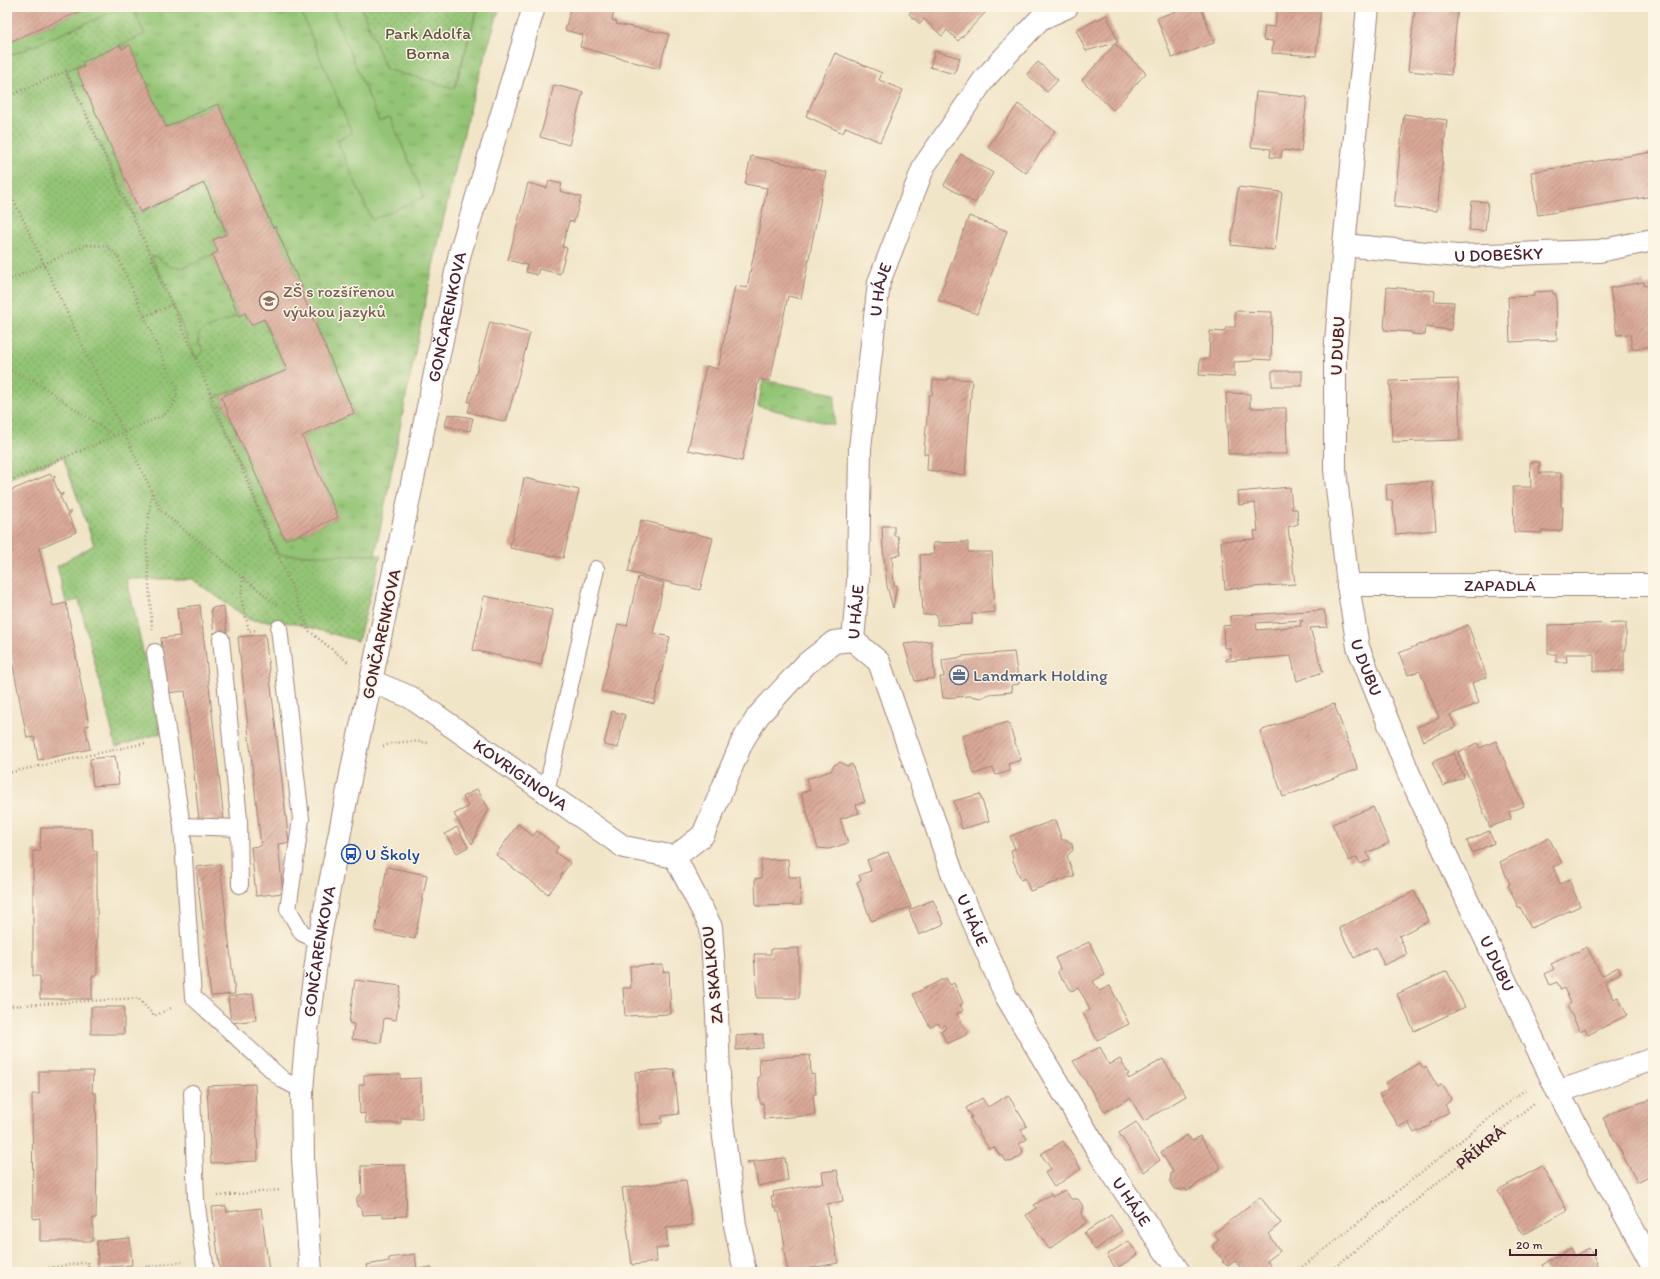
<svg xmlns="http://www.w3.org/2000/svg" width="1660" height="1279" viewBox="0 0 1660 1279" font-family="Itim,sans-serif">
	<defs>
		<pattern id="grass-tufts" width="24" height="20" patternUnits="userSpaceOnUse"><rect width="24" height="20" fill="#93c474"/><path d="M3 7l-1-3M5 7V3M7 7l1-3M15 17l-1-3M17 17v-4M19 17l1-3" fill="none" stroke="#7a9f5f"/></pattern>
		<pattern id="park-dots" width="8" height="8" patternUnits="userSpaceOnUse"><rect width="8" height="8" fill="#93c474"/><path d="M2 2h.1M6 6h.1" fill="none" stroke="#7a9f5f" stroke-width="1.8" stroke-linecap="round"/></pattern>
		<pattern id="building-hatch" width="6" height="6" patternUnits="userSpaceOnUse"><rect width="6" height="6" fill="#d9a897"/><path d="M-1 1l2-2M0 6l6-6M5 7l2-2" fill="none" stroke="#b2887b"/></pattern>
	</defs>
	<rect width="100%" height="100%" fill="#fcf5e5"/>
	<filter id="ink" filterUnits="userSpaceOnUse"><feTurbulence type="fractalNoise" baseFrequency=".025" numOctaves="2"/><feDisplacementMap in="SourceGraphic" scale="8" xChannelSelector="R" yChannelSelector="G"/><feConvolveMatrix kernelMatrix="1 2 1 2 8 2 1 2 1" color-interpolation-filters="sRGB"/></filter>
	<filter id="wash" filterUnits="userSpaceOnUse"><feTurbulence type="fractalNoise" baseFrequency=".012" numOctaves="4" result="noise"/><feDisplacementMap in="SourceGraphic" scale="16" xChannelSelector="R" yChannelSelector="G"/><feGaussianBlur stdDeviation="0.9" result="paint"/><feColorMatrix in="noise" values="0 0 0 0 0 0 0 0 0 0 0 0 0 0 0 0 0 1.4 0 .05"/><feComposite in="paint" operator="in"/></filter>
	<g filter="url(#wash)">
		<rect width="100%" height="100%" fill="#f1e5c8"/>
		<g fill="url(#grass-tufts)" stroke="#6e7250" fill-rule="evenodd">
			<path d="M90,7h271l25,62 69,19 23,-81h22c-9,30 -19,60 -27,90 -42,162 -72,326 -104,490l-79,17 -283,-433v-128zM120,45l2,4 8,-3 36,81 52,-23 55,124 2,-1 27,61 -2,1 54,124 -52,23 36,81 -45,21v-1l-8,3 -64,-143 66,-27 -23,-51 -13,5 -6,-11 -7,2 -26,-60 6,-3 -5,-12 14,-6 -23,-51 -64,29 -63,-143 7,-3 -1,-4z"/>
			<polygon points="763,380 835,394 834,425 758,406"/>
		</g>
		<g fill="url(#park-dots)" stroke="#6e7250">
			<path d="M124,7h8l13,27 -79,37 67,145 71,-33 23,51 -14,6 5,12c-20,8 -42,27 -59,6l-8,-2 45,102 7,-7 -4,-8 -1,-8 7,-6 40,-16 6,11 13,-5 23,51 -74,28 65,157h103l-23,86 -65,-18 -43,-3 -58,-41h-65l34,154 -45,14 -37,-147 -13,3 -9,-37 37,-21 -31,-88 -56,22v-422z"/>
			<polygon points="361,7 478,7 454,88 386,69"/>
		</g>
		<polygon fill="#93c474" stroke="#6e7250" points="299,7 331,7 379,121 390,117 424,197 372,220 337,140 352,133"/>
		<g id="blocks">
			<g fill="url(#building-hatch)" fill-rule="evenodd">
				<polygon points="7,7 90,7 7,43"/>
				<polygon points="571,7 615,7 612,20 617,22 616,24 669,34 659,69 580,47 583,35 565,30"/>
				<polygon points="915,7 982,7 986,12 958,41 947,30 942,36 924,19 920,24 909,14"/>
				<polygon points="1187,7 1201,7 1214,43 1172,58 1157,18"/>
				<polygon points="1277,7 1321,7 1316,56 1272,53 1273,41 1263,40 1265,26 1275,27"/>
				<polygon points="1415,7 1458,7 1451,75 1408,71"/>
				<polygon points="1107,15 1118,42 1086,51 1076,30"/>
				<polygon points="1115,44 1146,73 1113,110 1082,80"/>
				<polygon points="120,45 122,49 130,45 166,127 218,104 273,228 275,226 302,288 300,289 354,413 302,436 338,517 293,538 293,537 285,540 221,397 287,370 264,319 251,325 245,313 239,316 212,255 218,252 213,240 227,234 204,183 140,212 76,69 84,66 83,62"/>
				<polygon points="935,51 960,58 954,74 930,67"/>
				<polygon points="835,53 882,73 879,80 903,90 880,142 846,127 843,133 806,116"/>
				<polygon points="1038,62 1058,80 1047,92 1027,74"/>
				<polygon points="554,85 583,92 569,145 540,137"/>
				<polygon points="1256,92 1307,97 1301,152 1282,150 1281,158 1270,157 1271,149 1251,147"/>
				<polygon points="1018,104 1055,131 1026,173 988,147"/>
				<polygon points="1404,114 1447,120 1437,211 1394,207"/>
				<polygon points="1653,152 1653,196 1538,215 1531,172"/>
				<polygon points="961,154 993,173 975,203 944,185"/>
				<polygon points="751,156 826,172 801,299 788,296 770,381 759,379 742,461 688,450 706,366 718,369 735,286 747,288 767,188 745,184"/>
				<polygon points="549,181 562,184 560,191 581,197 574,222 569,221 562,247 567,248 560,274 539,269 537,275 526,272 527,265 508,260 528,183 547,188"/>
				<polygon points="1238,187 1282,192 1275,250 1231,245"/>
				<polygon points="1472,201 1488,202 1485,231 1469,230"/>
				<polygon points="969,216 1007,231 977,314 938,300"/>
				<polygon points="1644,282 1644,286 1653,284 1653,346 1632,349 1630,334 1617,335 1610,288"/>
				<polygon points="1387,287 1435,291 1434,301 1454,302 1451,330 1426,327 1425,335 1412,334 1412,332 1384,330"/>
				<polygon points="1553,291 1553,294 1556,294 1557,340 1510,342 1508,297 1534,296 1534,292"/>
				<polygon points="1235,311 1272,312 1271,360 1253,359 1253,361 1234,362 1234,377 1199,375 1200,359 1209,359 1210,331 1223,332 1227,327 1235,327"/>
				<polygon points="490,322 530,333 506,422 468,412 471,402 468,402"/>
				<rect x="1272" y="371" width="30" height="15"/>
				<polygon points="948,378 972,380 965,475 927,470 928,454 924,454 924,450 929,395 932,395 933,380 948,380"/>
				<polygon points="1458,379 1460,440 1392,442 1390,381"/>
				<polygon points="1226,393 1250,394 1250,408 1286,408 1287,454 1228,454"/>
				<polygon points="448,414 473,418 470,431 445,426"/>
				<polygon points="1530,462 1540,462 1539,473 1561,473 1561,507 1563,507 1562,531 1541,531 1541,533 1514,532 1513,487 1531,487"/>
				<polygon points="50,474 52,477 55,475 55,477 53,479 60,495 63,493 63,495 60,496 67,513 71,511 71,513 68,514 76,532 39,548 53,606 66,603 89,726 85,726 90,749 38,760 34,737 27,738 7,634 7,614 9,614 7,605 7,492"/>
				<polygon points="524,478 579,490 563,558 510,548"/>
				<polygon points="1432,481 1436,530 1396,534 1392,500 1387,500 1386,485"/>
				<polygon points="1290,487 1292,509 1297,509 1298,524 1288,527 1295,584 1225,589 1221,541 1255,539 1254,531 1258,531 1255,503 1239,505 1238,492"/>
				<polygon points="641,520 713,538 700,590 628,572"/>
				<polygon points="882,526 894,526 894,536 898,536 901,555 892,556 894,586 897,585 893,608 887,586 883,549"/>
				<polygon points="968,542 968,552 992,552 995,612 972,614 972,624 937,625 937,614 923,615 920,555 934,554 933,543"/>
				<polygon points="638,577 664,583 653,633 670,637 654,704 601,691 618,624 627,626"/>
				<polygon points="484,596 553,610 541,665 473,650"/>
				<polygon points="200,605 224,820 214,821 213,818 199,820 185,691 167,693 161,638 180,636 177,608"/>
				<polygon points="224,606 227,634 214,635 211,608"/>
				<path d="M1324,610l4,17 -18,1 13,44 -26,9 -6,-25 -65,5v-2l5,-1 -1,-10h-6l-1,-22 8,-1 -1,-9zM1303,620l-1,2h-2l1,4 -44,4 -1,-7z"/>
				<polygon points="1626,623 1626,650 1624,650 1624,671 1594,671 1594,654 1566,654 1567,662 1556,662 1556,654 1548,654 1548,625"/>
				<polygon points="1468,625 1487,677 1472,683 1479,703 1450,715 1456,727 1423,741 1417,727 1439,718 1420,671 1408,675 1399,653"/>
				<polygon points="265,634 289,843 278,844 283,893 256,896 251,847 261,846 238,637"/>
				<polygon points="931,641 935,678 915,681 904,644"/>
				<polygon points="1014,652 1019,684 1011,685 1012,692 989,694 981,698 970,696 943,698 940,677 944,677 942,660 963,657 963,656"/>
				<polygon points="1334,704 1358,769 1283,797 1260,731"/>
				<polygon points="612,711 625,715 618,748 604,745"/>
				<polygon points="1008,722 1021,760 1008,764 1010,771 996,775 993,768 974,774 962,736"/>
				<polygon points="1496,741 1524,806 1509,812 1511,819 1490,827 1458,752 1477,743 1480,748"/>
				<polygon points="1454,753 1464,777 1443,786 1432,762"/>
				<polygon points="115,756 119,784 93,786 90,759"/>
				<polygon points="840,762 847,766 852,764 865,802 856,805 859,813 840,819 848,843 829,849 818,848 801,793 810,790 806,779 831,771 834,765"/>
				<polygon points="477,789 489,809 472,844 454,814 468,807 463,797"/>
				<polygon points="980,794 989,821 962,829 954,801"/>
				<polygon points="1373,807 1389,843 1367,853 1370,860 1360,864 1357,857 1349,861 1332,824"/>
				<polygon points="1055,820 1062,840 1067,840 1072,844 1073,850 1067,856 1074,876 1030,891 1025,878 1021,880 1013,860 1011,850 1015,849 1010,836"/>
				<polygon points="518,824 533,836 537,831 558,847 555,852 570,863 560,877 561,878 548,894 496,855"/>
				<polygon points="457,827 468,847 457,853 445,834"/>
				<polygon points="41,828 92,828 93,851 97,851 97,976 92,976 92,999 40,999 40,976 33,976 33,851 40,851"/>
				<polygon points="1489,831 1494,843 1472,853 1467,841"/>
				<polygon points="1549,838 1562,863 1553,867 1560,884 1570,879 1571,882 1570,882 1580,906 1531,928 1520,907 1518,907 1508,885 1510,884 1500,862"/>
				<polygon points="888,852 911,907 871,921 857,882 861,880 859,875 871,871 867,860"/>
				<polygon points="788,859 789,877 800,877 801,905 756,906 755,879 761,878 761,860"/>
				<polygon points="220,864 235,994 211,996 196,867"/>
				<polygon points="387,867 427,875 415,939 375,931"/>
				<polygon points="1414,891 1429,921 1399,936 1407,954 1384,965 1376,947 1354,958 1339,928"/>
				<polygon points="933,900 944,924 919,935 909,910"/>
				<polygon points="1089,942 1105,975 1093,981 1099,991 1110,986 1129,1024 1097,1040 1083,1013 1090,1010 1085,999 1078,988 1071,991 1066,982 1061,979 1058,973 1060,968 1055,958"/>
				<polygon points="1587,947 1602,976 1618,967 1621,973 1605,981 1614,999 1618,997 1627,1015 1588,1035 1585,1028 1580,1031 1567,1006 1571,1003 1564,988 1561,990 1557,982 1550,985 1545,974 1554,969 1551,964"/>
				<polygon points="799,948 799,998 757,998 754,954 771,954 771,949"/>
				<polygon points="663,965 663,972 669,971 671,1014 625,1016 623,988 631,988 630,966"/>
				<polygon points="1447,971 1465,1007 1414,1031 1397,994"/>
				<polygon points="946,978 950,985 954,983 963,1003 960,1005 963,1011 957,1014 968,1034 947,1044 941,1031 946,1028 945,1025 941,1027 938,1023 930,1027 913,994"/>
				<polygon points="355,980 401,986 396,1020 384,1018 381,1043 352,1039 354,1024 349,1023"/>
				<polygon points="253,994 256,1020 231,1023 228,997"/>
				<rect x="91" y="1007" width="33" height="27"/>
				<polygon points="763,1034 763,1048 736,1050 736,1036"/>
				<polygon points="1100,1047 1109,1065 1120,1059 1129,1074 1127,1075 1129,1079 1163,1059 1186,1096 1144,1121 1130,1098 1105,1112 1073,1061"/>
				<polygon points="810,1055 811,1075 814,1074 816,1094 813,1094 815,1115 764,1119 763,1103 760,1103 758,1077 760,1077 759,1059"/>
				<polygon points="1420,1063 1424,1069 1426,1067 1438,1087 1441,1085 1443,1086 1451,1098 1450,1101 1445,1105 1449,1112 1432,1122 1429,1126 1414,1133 1408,1122 1399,1127 1379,1094 1389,1089 1385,1083"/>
				<polygon points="674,1069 679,1114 662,1116 662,1123 640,1125 635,1072"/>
				<polygon points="39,1071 93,1071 92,1093 96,1093 97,1156 96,1218 93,1218 93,1241 40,1241 40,1218 33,1219 32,1094 39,1094"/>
				<polygon points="400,1074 400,1079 421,1078 422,1118 401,1118 401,1123 366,1123 365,1113 360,1114 359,1085 364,1084 364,1075"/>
				<polygon points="255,1084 258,1161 211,1163 207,1086"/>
				<polygon points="1008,1095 1027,1126 1021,1130 1027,1139 1019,1144 1023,1150 1022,1155 1011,1162 1006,1161 1002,1155 1000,1156 994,1147 989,1149 970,1118 972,1117 966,1108 982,1098 988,1107"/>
				<polygon points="1653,1099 1653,1174 1637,1182 1603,1118 1620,1109"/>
				<polygon points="1136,1122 1160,1160 1144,1172 1119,1133"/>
				<polygon points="1187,1135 1192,1141 1200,1136 1221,1168 1187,1191 1185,1188 1183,1190 1174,1189 1170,1182 1171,1173 1173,1172 1161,1152"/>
				<polygon points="1063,1141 1081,1169 1054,1187 1045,1173 1051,1169 1041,1154"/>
				<polygon points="785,1158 788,1180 758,1186 754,1163 748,1164 747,1162"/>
				<polygon points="405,1165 407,1216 383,1217 383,1214 363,1215 362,1209 357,1206 357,1197 362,1193 361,1166"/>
				<polygon points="1542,1166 1567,1210 1523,1235 1498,1190"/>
				<polygon points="837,1170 843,1201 827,1204 838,1263 788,1272 783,1247 785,1246 779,1212 777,1212 776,1207 774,1208 771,1197 774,1197 773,1192 823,1183 824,1185 822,1172"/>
				<polygon points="686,1180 692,1225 666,1228 668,1247 656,1249 657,1262 632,1265 622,1188"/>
				<polygon points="1065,1190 1071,1199 1078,1199 1083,1206 1081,1213 1087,1222 1049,1249 1026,1215 1036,1208 1034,1205 1051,1194 1052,1197"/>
				<polygon points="1260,1197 1281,1223 1268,1234 1280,1251 1267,1261 1271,1266 1263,1272 1244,1272 1235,1261 1228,1266 1222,1262 1224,1261 1213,1249 1214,1248 1212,1246 1219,1240 1214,1233"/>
				<polygon points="226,1206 227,1212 261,1208 269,1272 220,1272 212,1207"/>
				<polygon points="1111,1215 1122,1231 1095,1250 1084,1233"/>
				<polygon points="130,1238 132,1265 98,1268 97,1241"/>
				<polygon points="1128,1241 1138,1254 1116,1269 1107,1255"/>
				<polygon points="1571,1248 1575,1256 1589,1248 1597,1263 1596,1264 1600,1272 1546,1272 1542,1265"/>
				<polygon points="415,1254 417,1269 431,1267 432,1272 368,1272 367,1265 389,1261 389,1258"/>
			</g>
		</g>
	</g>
	<g filter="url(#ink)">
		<use href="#blocks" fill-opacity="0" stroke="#9e827a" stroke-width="1"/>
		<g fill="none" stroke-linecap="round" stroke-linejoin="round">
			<g stroke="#9e827a" stroke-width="18">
				<g id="service">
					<polyline points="279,628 301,819 288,909 302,933 319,941"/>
					<polyline points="221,639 239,819 240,885"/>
					<polyline points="155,652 182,826 193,997 283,1080 302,1090"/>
					<polyline points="546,792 596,569"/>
					<polyline points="182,826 239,828"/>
					<polyline points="192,1093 196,1199 206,1272"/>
				</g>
			</g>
			<g stroke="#9e827a" stroke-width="24">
				<g id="minor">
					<path id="s2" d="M1368,7l-24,238 -9,110v115l13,115 10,62 51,127 52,113 97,205 95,174"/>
					<path id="s3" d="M1344,245l113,11 142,-5 54,-11"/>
					<path id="s4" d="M1348,585h305"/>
					<path id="s5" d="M853,640l5,-59 2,-133 19,-166 45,-116 61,-88 55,-59 27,-12"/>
					<path id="s6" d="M371,681l89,-428 74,-246"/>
					<polyline points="675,857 711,927 717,1014 720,1105 735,1225 745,1272"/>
					<polyline points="1558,1092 1653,1059"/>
				</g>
			</g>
			<g stroke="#9e827a" stroke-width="24">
				<g id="tertiary">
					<path id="s7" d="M311,1272l-8,-113 -1,-69 5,-59 12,-90 35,-182 17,-78 39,16 214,150 51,10 28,-22 39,-93 16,-26 48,-52 28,-22 19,-2 26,22 74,213 53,121 95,160 78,116"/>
				</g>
			</g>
			<g stroke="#9e827a" stroke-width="2.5" stroke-dasharray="1 3" stroke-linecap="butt">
				<polyline points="7,97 66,71 151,256 196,359 310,631"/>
				<polyline points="7,186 161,511 277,605"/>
				<path d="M7,281l79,-36 21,1 11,11 59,134c0,10 -5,16 -13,24l-157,67"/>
				<polyline points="145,316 172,305"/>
				<polyline points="7,369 34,381 113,435"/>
				<polyline points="152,493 146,537 152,629"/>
				<polyline points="243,577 241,598 249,631 257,630"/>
				<polyline points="303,626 349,663"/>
				<path d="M383,746c14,-4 31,-6 45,-3"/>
				<polyline points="7,773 146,743"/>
				<polyline points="7,960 8,1272"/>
				<polyline points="8,1006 138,998 154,1016 173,1007"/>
				<polyline points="218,1196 280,1190"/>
				<polyline points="21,1272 88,1262 89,1272"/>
				<polyline points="106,1272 182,1262"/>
				<polyline points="1296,1272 1527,1088"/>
				<path id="s1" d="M1329,1272l205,-169"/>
			</g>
			<use href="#service" stroke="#fff" stroke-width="16"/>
			<use href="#minor" stroke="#fff" stroke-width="22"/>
			<use href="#tertiary" stroke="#fff" stroke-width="22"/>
		</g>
	</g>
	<defs>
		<g id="school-ring" transform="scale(1)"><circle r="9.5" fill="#fcf5e5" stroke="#8d6e63" stroke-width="1.5"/><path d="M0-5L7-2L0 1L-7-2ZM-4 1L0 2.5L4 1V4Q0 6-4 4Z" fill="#8d6e63"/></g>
		<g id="office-ring" transform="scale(1)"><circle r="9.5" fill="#fcf5e5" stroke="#5c6f8a" stroke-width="1.5"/><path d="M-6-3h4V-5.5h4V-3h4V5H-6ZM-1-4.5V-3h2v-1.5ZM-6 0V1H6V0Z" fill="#5c6f8a"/></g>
		<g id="bus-ring" transform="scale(1)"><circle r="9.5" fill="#fcf5e5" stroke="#1a4fb4" stroke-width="1.5"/><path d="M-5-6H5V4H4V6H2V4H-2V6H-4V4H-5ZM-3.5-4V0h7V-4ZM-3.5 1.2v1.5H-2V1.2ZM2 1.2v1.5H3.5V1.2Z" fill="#1a4fb4"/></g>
	</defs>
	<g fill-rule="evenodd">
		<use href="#school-ring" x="269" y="301"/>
		<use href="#office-ring" x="959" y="675"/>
		<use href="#bus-ring" x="351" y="854"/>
	</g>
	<g text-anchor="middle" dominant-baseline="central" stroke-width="3" stroke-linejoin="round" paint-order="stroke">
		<g font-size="17" fill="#605141" stroke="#fcf5e5">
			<text x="428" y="33">Park Adolfa<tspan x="428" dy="20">Borna</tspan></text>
		</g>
		<g font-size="17" fill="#4a1f2b" stroke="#fcf5e5">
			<text stroke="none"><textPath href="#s3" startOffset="155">U DOBEŠKY</textPath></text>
			<text stroke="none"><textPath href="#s5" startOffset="352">U HÁJE</textPath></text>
			<text stroke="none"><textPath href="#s6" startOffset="372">GONČARENKOVA</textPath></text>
			<text transform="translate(1337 346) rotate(-87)">U DUBU</text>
			<text stroke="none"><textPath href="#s4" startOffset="152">ZAPADLÁ</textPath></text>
			<text stroke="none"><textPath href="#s5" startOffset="28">U HÁJE</textPath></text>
			<text transform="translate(381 634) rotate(-78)">GONČARENKOVA</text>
			<text stroke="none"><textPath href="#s2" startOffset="665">U DUBU</textPath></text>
			<text stroke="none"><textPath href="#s7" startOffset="775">KOVRIGINOVA</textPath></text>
			<text stroke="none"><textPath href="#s7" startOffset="1554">U HÁJE</textPath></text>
			<text stroke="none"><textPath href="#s7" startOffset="322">GONČARENKOVA</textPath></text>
			<text stroke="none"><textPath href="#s2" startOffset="989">U DUBU</textPath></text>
			<text transform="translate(712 975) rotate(-96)">ZA SKALKOU</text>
			<text stroke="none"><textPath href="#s1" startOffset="196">PŘÍKRÁ</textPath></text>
			<text stroke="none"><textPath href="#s7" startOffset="1878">U HÁJE</textPath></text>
		</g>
		<g font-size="17" fill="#785e54" stroke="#fcf5e5" text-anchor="start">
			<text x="283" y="291">ZŠ s rozšířenou<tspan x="283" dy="20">výukou jazyků</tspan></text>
		</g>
		<g font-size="17" fill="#4e5e75" stroke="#fcf5e5" text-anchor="start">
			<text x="973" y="675">Landmark Holding</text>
		</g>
		<g font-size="17" fill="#164399" stroke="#fcf5e5" text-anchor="start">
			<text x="365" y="854">U Školy</text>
		</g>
	</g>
	<rect width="1660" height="1279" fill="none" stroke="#fcf5e5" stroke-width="24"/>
	<path d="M1510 1249v6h86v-6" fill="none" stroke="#4a1f2b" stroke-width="2"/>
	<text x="1516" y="1249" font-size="12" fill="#4a1f2b" stroke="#fcf5e5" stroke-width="3" paint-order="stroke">20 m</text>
</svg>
